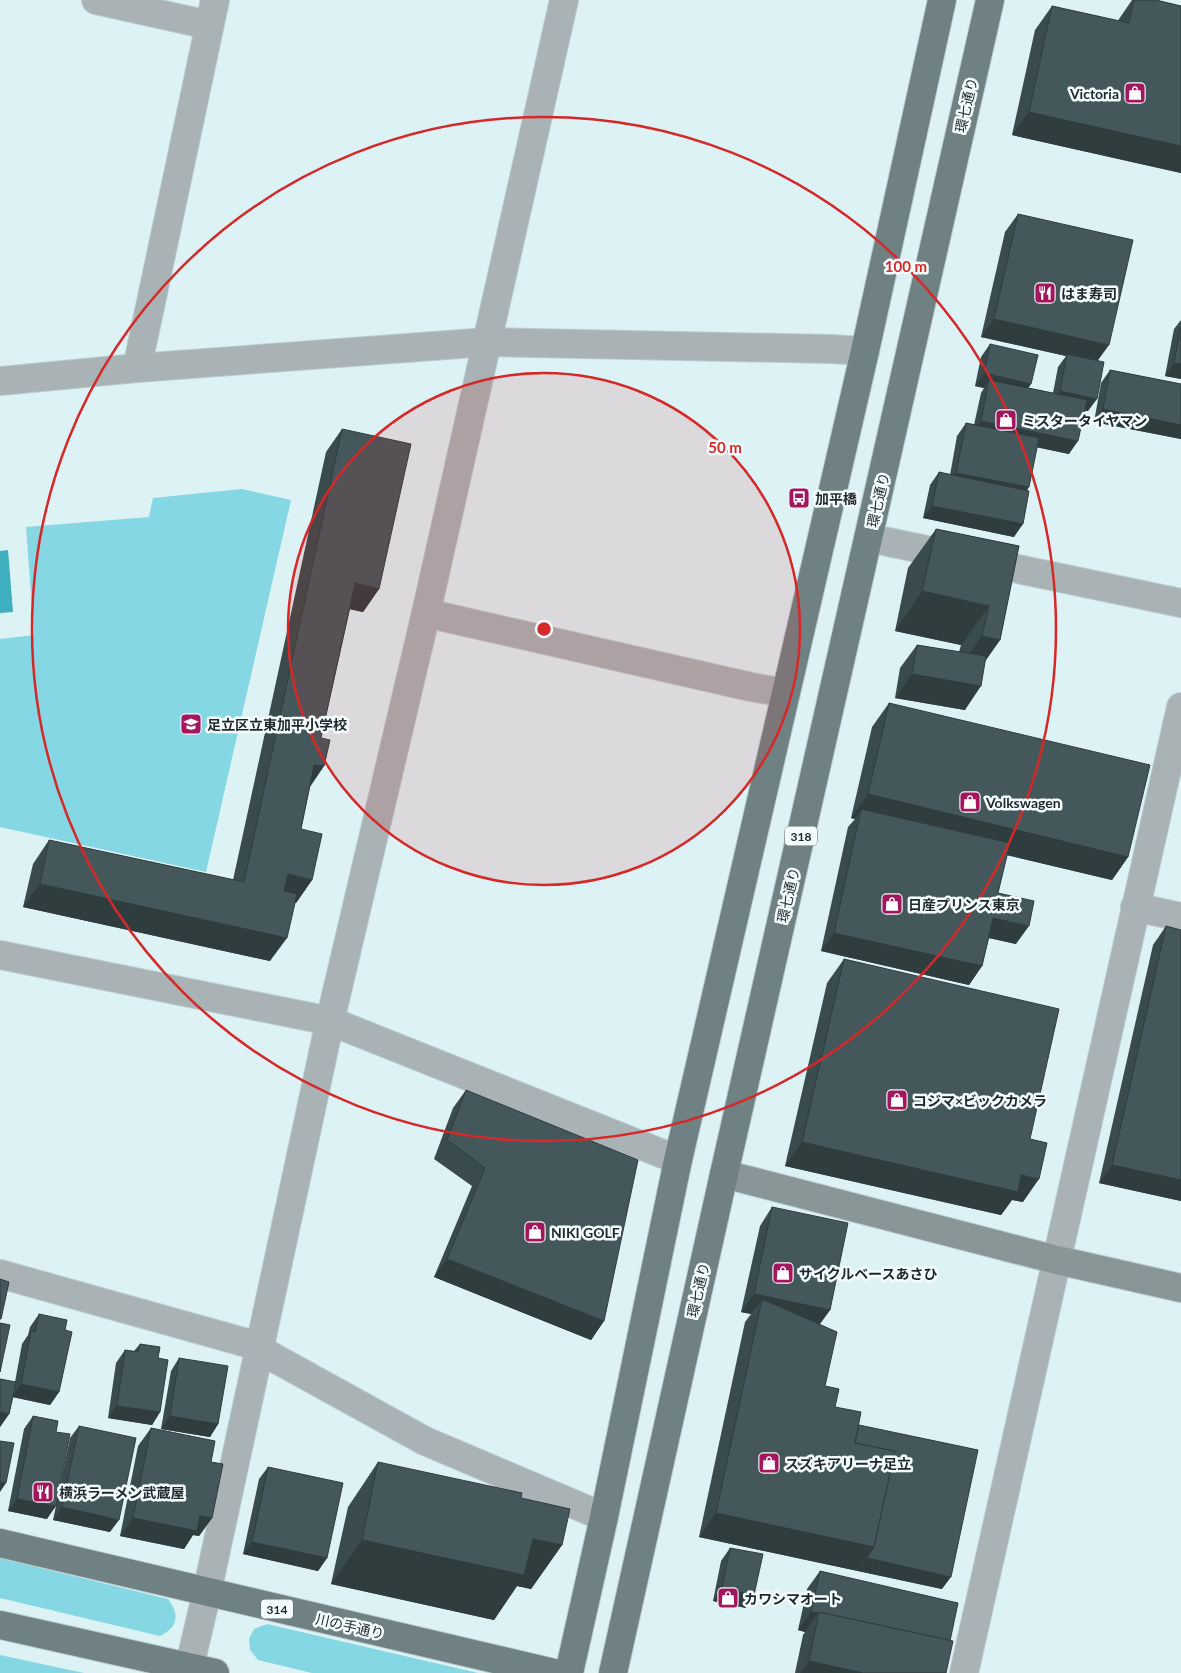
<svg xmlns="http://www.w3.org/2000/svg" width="1181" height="1673" viewBox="0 0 1181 1673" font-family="Lato,'Noto Sans JP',sans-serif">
	<rect width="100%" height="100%" fill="#dcf2f5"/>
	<g fill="#84d7e3">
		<polygon points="242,489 291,500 206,872 0,827 0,639 34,635 26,527 149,517 153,498"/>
		<path d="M0,1558l168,41c12,16 10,28 -8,37l-160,-38z"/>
		<polygon points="267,1624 478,1673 312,1673 258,1660 250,1650 249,1639 254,1629"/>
		<polygon points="0,1655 84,1673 0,1673"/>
	</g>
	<polygon fill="#3eafbe" points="8,550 13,612 0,613 0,551"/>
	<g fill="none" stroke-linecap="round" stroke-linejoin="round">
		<g stroke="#bacdd0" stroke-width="30">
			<g id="street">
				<polyline points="96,0 209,25"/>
				<polyline points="137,368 215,0"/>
				<polyline points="0,381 137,368 488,342 830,349 865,351"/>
				<polyline points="869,538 1181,603"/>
				<polyline points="426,613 751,687 786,693"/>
				<polyline points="1135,907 1181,917"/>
				<polyline points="0,955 330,1021 678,1160"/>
				<polyline points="0,1274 247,1343 425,1441 604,1517"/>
				<polyline points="188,1673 207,1592 330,1021 426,613 564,0"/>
				<polyline points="964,1673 1181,707"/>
			</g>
		</g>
		<g stroke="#bacdd0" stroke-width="30">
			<polyline id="secondary" points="724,1174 1057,1260 1181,1288"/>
		</g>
		<g stroke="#bacdd0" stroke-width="30">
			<g id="primary">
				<polyline points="0,1543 554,1673"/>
				<polyline points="0,1625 215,1673"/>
				<polyline points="569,1673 604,1517 678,1160 865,351 942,0"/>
				<polyline points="613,1673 724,1174 990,0"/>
			</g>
		</g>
		<use href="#street" stroke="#a9b2b4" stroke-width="28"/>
		<use href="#secondary" stroke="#889698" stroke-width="28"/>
		<use href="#primary" stroke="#708183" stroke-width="28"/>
	</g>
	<g fill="#3a4b4d">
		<polygon points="1132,0 1156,0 1181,6 1181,173 1012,135 1035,30 1052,6 1118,21 1119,19"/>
		<polygon points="1018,214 1098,361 1088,411 1085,411 1069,454 1037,447 1027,491 1014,537 923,518 930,485 939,472 950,475 957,436 966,423 974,425 981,393 984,388 975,386 981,357 990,344 1028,388 1053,393 1058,367 1066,356 981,337 1005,232"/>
		<polygon points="1181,320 1181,379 1165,376 1174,329"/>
		<polygon points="1110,370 1181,384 1181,439 1094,422 1101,383"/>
		<polygon points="342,429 379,589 363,612 350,609 321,738 324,766 310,787 301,829 312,880 296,903 295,903 270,961 23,907 33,864 49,840 233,880 326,452"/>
		<polygon points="936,529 1019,546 1000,640 986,660 965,710 895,698 900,668 917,645 959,652 961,645 895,631 908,568"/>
		<polygon points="889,703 1128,857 1112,880 1007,855 998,893 1016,944 989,938 982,966 969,985 821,951 848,827 855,819 851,818 872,727"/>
		<polygon points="1166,926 1181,1201 1099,1183 1153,945"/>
		<polygon points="844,959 1030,1139 1023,1202 1012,1200 1001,1215 785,1166 827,983"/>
		<polygon points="466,1090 604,1321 591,1340 434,1277 472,1186 434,1159 453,1108"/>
		<polygon points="772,1207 830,1310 819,1325 825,1386 835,1407 859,1425 942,1589 699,1537 745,1322 751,1314 741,1312 760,1226"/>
		<polygon points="39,1314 65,1330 59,1392 50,1405 13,1397 9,1414 0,1427 0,1379 15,1382 22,1344 28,1335 30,1327"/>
		<polygon points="140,1344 158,1358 160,1412 152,1425 108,1418 116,1363 125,1350 134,1351"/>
		<polygon points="179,1358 218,1424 210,1437 161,1429 171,1371"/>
		<polygon points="33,1416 56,1432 47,1519 8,1511 24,1429"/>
		<polygon points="79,1426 110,1532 53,1520 70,1438"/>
		<polygon points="151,1428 211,1462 212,1518 199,1536 193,1535 184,1549 120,1536 138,1446"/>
		<polygon points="378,1462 521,1498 562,1545 531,1589 517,1586 494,1620 331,1584 348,1507"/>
		<polygon points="268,1467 327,1558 318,1571 243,1554 259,1479"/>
		<polygon points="730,1548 746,1608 713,1601 721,1561"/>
		<polygon points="820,1571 950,1641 946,1673 795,1673 803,1635 805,1632 798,1630 807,1589"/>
	</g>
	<g fill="#303d3f">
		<polygon points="1029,112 1181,146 1181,173 1012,135"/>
		<polygon points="994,319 1109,345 1096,363 1067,354 1066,356 981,337"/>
		<polygon points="1174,363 1181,364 1181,379 1165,376"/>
		<polygon points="984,373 1031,384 1023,396 989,380 984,388 975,386"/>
		<polygon points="1060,391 1097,399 1088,411 1051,404"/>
		<polygon points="1103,409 1181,425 1181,439 1094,422"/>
		<polygon points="981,421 1078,441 1069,454 972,434"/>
		<polygon points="956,473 1029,487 1021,500 948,486"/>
		<polygon points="932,506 1023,524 1014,537 923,518"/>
		<polygon points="355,583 379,589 363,612 339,607"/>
		<polygon points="922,591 989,606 961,645 895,631"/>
		<polygon points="982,636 1000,640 972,679 954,675"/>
		<polygon points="912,674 981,686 965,710 895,698"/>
		<polygon points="314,765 324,766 307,790"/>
		<polygon points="868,794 1128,857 1112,880 859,820 861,809 855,819 851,818"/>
		<polygon points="288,874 312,880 296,903 271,898"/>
		<polygon points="40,884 287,938 270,961 23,907"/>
		<polygon points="993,918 1029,926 1016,944 980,936"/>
		<polygon points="834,933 982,966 969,985 821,951"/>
		<polygon points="802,1142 1021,1175 1039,1179 1023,1202 1012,1200 1001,1215 785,1166"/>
		<polygon points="1112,1165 1181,1180 1181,1201 1099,1183"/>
		<polygon points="447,1259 604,1321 591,1340 434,1277"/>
		<polygon points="754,1294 830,1310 817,1328 762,1299 751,1314 741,1312"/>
		<polygon points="21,1384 59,1392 50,1405 12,1397"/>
		<polygon points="117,1406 160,1412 152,1425 108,1418"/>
		<polygon points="0,1412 9,1414 0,1427"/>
		<polygon points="170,1416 218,1424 210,1437 161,1429"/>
		<polygon points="0,1482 6,1483 0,1492"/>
		<polygon points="17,1499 56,1506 47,1519 8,1511"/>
		<polygon points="62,1507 119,1520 110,1532 53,1520"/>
		<polygon points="716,1513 874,1547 858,1571 699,1537"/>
		<polygon points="200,1516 212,1518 199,1536 193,1535 184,1549 120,1536 133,1518"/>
		<polygon points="533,1539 562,1545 531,1589 517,1586 494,1620 331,1584 362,1540"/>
		<polygon points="252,1542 327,1558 318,1571 243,1554"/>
		<polygon points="867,1558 951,1577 942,1589 858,1571"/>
		<polygon points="722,1588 754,1595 746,1608 713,1601"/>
		<polygon points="811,1612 818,1613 805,1632 798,1630"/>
		<polygon points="809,1661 863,1673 800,1673"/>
	</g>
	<g fill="#44575a" stroke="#303d3f">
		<polygon points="1134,0 1156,0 1181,6 1181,146 1029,112 1052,6 1129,23"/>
		<polygon points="1018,214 1133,240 1109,345 994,319"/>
		<polygon points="1181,327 1181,364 1174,363"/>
		<polygon points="990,344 1038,355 1031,384 984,373"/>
		<polygon points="1067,354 1104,362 1097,399 1060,391"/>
		<polygon points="1110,370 1181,384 1181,425 1103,409"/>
		<polygon points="989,380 1087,400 1078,441 981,421"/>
		<polygon points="966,423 1039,438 1029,487 956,473"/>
		<polygon points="342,429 411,444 379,589 355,583 321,738 330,740 324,766 314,765 301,829 322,834 312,880 288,874 284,891 297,894 287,938 40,884 49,840 244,882"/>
		<polygon points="939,472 1029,491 1023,524 932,506"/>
		<polygon points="936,529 1019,546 1000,640 982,636 989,606 922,591"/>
		<polygon points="917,645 986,656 981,686 912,674"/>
		<polygon points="889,703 1150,765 1128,857 868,794"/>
		<polygon points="861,809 1010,843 998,893 1034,901 1029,926 993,918 982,966 834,933"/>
		<polygon points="1166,926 1181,930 1181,1180 1112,1165"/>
		<polygon points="844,959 1059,1009 1030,1139 1047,1143 1039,1179 1021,1175 1018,1192 802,1142"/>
		<polygon points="466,1090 638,1160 604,1321 447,1259 485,1168 447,1140"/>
		<polygon points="772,1207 848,1223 830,1310 754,1294"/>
		<polygon points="0,1279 9,1282 1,1319 0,1319"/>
		<polygon points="762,1299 837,1332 825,1386 839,1389 835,1407 861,1412 855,1443 895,1451 874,1547 716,1513"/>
		<polygon points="39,1314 67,1320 65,1330 72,1332 59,1392 21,1384 31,1331 35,1332"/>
		<polygon points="0,1323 10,1325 0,1372"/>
		<polygon points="140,1344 160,1347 158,1358 168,1360 160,1412 117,1406 125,1350 138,1352"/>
		<polygon points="179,1358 228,1366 218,1424 170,1416"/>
		<polygon points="0,1379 16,1382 9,1414 0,1412"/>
		<polygon points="33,1416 58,1421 56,1432 70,1434 56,1506 17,1499"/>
		<polygon points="859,1425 978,1450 951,1577 867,1558 874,1547 895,1451 855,1443"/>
		<polygon points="79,1426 136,1438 119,1520 62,1507"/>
		<polygon points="151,1428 215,1441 211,1462 223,1464 212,1518 200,1516 197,1531 133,1518"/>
		<polygon points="0,1441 14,1443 6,1483 0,1482"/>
		<polygon points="378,1462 522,1493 521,1498 570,1509 562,1545 533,1539 524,1575 362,1540"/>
		<polygon points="268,1467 343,1483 327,1558 252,1542"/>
		<polygon points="730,1548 763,1554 754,1595 722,1588"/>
		<polygon points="820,1571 958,1603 950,1641 819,1612 818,1613 811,1612"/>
		<polygon points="819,1612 953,1641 946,1673 863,1673 809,1661"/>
	</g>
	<circle cx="544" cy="629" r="256" fill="#d62828" fill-opacity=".12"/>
	<g fill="none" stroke="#d62828" stroke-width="2.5">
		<circle cx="544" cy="629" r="256"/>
		<circle cx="544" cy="629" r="512"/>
	</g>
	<defs>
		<g id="shop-square" transform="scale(1.125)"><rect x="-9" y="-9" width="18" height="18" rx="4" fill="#a3165d" stroke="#f3fcfe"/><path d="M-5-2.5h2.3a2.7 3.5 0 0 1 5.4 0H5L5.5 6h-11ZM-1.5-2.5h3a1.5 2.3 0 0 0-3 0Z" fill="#fff"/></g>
		<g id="restaurant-square" transform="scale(1.125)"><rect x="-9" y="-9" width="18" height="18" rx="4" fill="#a3165d" stroke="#f3fcfe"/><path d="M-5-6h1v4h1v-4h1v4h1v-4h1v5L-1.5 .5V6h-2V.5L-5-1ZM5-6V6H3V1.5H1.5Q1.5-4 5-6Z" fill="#fff"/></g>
		<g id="bus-square" transform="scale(1.125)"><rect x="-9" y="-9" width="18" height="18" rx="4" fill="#a3165d" stroke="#f3fcfe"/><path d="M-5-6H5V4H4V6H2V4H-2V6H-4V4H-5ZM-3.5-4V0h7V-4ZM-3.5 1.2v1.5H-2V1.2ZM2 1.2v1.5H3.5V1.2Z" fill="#fff"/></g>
		<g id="school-square" transform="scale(1.125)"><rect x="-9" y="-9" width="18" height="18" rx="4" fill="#a3165d" stroke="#f3fcfe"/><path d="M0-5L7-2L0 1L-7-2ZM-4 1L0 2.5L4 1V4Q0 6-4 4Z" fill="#fff"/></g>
	</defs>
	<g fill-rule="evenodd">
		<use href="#shop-square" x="1135" y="93"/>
		<use href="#restaurant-square" x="1045" y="293"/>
		<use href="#shop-square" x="1006" y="420"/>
		<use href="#bus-square" x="799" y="498"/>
		<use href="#school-square" x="191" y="724"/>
		<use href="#shop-square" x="970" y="802"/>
		<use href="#shop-square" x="892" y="904"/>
		<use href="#shop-square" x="897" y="1100"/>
		<use href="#shop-square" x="535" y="1232"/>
		<use href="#shop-square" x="783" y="1273"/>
		<use href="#shop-square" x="769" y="1463"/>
		<use href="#restaurant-square" x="43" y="1492"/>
		<use href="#shop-square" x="728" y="1598"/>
	</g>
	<g text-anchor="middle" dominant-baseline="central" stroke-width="5" stroke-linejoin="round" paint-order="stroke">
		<g fill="#f3fcfe" stroke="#5f6769" stroke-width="1">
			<rect x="785" y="826.5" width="32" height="19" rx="4"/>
			<rect x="261" y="1599.5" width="32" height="19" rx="4"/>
		</g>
		<g font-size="12" font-weight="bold" fill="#1f2729">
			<text x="801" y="836">318</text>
			<text x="277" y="1609">314</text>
		</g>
		<g font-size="14" font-weight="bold" fill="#1f2729" stroke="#f3fcfe" text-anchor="start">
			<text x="1119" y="93" text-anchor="end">Victoria</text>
			<text x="1061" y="293">はま寿司</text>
			<text x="1022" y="420">ミスタータイヤマン</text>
			<text x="815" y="498">加平橋</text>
			<text x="207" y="724">足立区立東加平小学校</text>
			<text x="986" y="802">Volkswagen</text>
			<text x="908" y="904">日産プリンス東京</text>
			<text x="913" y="1100">コジマ×ビックカメラ</text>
			<text x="551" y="1232">NIKI GOLF</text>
			<text x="799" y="1273">サイクルベースあさひ</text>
			<text x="785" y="1463">スズキアリーナ足立</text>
			<text x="59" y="1492">横浜ラーメン武蔵屋</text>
			<text x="744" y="1598">カワシマオート</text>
		</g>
		<g font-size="14" fill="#1f2729" stroke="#f3fcfe">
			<text transform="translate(966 105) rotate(-77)">環七通り</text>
			<text transform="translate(878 500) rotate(-77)">環七通り</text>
			<text transform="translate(788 895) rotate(-77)">環七通り</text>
			<text transform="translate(698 1290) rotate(-77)">環七通り</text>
			<text transform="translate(350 1626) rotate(13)">川の手通り</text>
		</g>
	</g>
	<circle cx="544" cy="629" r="8" fill="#d62828" stroke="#f3fcfe" stroke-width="2.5"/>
	<g font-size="15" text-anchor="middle" font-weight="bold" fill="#d62828" stroke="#f3fcfe" stroke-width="5" stroke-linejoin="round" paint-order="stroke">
		<text x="906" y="272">100 m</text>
		<text x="725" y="453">50 m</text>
	</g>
</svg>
